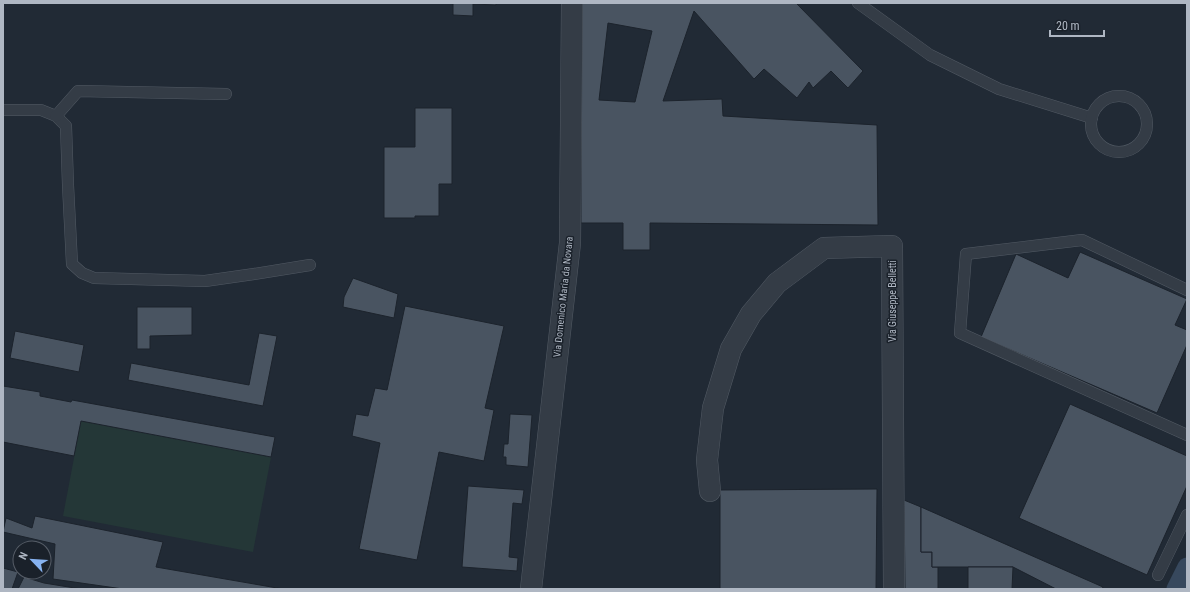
<svg xmlns="http://www.w3.org/2000/svg" width="1190" height="592" viewBox="0 0 1190 592" font-family="'Roboto Condensed',sans-serif">
	<rect width="100%" height="100%" fill="#212a35"/>
	<polygon fill="#243737" points="81,421 271,457 253,552 63,516"/>
	<g fill="none" stroke-linecap="round" stroke-linejoin="round">
		<polyline stroke="#37485d" stroke-width="19" points="1176,589 1187,567"/>
	</g>
	<g fill="#495461" stroke="#1c232c" fill-rule="evenodd">
		<polygon points="453,3 496,3 496,5 473,4 473,16 453,15"/>
		<path d="M582,3h214l67,68 -15,17 -17,-17 -18,17 -4,-6 -12,16 -33,-29 -10,10 -60,-68 -31,90 59,-2 1,17 154,9 1,100 -228,-2v27h-27v-27h-42zM608,23l44,8 -17,71 -36,-2z"/>
		<polygon points="415,108 452,108 452,184 439,184 439,216 415,216 415,218 384,218 384,147 415,147"/>
		<polygon points="1080,252 1187,299 1175,325 1187,330 1187,345 1157,413 981,337 1016,254 1068,278"/>
		<polygon points="353,278 398,294 394,318 343,307 344,297"/>
		<polygon points="405,306 504,326 485,408 494,410 484,461 439,452 417,560 359,549 380,443 352,436 356,414 368,416 375,388 387,390"/>
		<polygon points="137,307 192,307 192,335 150,336 150,349 137,349"/>
		<polygon points="15,331 84,345 79,372 10,358"/>
		<polygon points="259,333 277,336 263,406 128,380 131,363 249,385"/>
		<polygon points="3,386 40,392 40,396 71,402 72,400 275,437 271,457 81,421 74,456 3,442"/>
		<polygon points="1070,404 1187,456 1187,486 1147,575 1019,518"/>
		<polygon points="510,414 532,415 528,467 506,465 506,457 503,457 504,444 508,444"/>
		<polygon points="468,486 524,490 522,504 513,503 509,557 518,558 517,571 462,567"/>
		<polygon points="877,489 876,589 720,589 720,490"/>
		<polygon points="904,500 921,507 921,552 932,552 932,567 938,567 938,589 905,589"/>
		<polygon points="921,507 1103,587 1102,589 1056,589 1013,567 932,567 932,552 921,552"/>
		<polygon points="35,516 163,542 156,567 283,589 123,589 53,579 55,544 3,532 6,518 32,528"/>
		<polygon points="968,567 1013,567 1012,589 968,589"/>
		<polygon points="3,568 18,572 12,589 3,589"/>
		<polygon points="24,577 44,583 81,589 18,589"/>
	</g>
	<g fill="none" stroke-linecap="round" stroke-linejoin="round">
		<g stroke="#525a64" stroke-width="12">
			<g id="service">
				<polyline points="858,3 930,55 999,89 1092,118"/>
				<circle cx="1119" cy="124" r="28"/>
				<polyline points="3,110 41,110 56,116 66,126 68,185 72,264 82,273 94,278 205,281 254,274 310,265"/>
				<polyline points="56,116 78,91 226,94"/>
				<polyline points="1187,290 1082,240 966,254 960,333 1187,435"/>
				<polyline points="1158,575 1187,515"/>
			</g>
		</g>
		<g stroke="#525a64" stroke-width="22">
			<g id="minor">
				<polyline points="710,491 707,460 713,408 731,349 751,314 777,283 824,248 892,246 894,589"/>
				<polyline points="531,589 570,243 572,3"/>
			</g>
		</g>
		<use href="#service" stroke="#343c46" stroke-width="11"/>
		<use href="#minor" stroke="#343c46" stroke-width="21"/>
	</g>
	<g text-anchor="middle" dominant-baseline="central" stroke-width="3" stroke-linejoin="round" paint-order="stroke">
		<g font-size="10" fill="#afb7c3" stroke="#1a212a">
			<text transform="translate(563 297) rotate(-84)">Via Domenico Maria da Novara</text>
			<text transform="translate(892 301) rotate(-90)">Via Giuseppe Belletti</text>
		</g>
	</g>
	<rect width="1190" height="592" fill="none" stroke="#afb7c3" stroke-width="8"/>
	<g transform="translate(32 560) rotate(295)"><circle r="19" fill="#1a212a" stroke="#565d67"/>
	<path d="M0-3L7 15L0 10L-7 15Z" fill="#86b2f0"/>
	<text y="-6" font-size="11" font-weight="bold" text-anchor="middle" fill="#afb7c3">N</text>
	</g>
	<path d="M1050 30v6h54v-6" fill="none" stroke="#afb7c3" stroke-width="2"/>
	<text x="1056" y="30" font-size="12" fill="#afb7c3" stroke="#1a212a" stroke-width="3" paint-order="stroke">20 m</text>
</svg>
